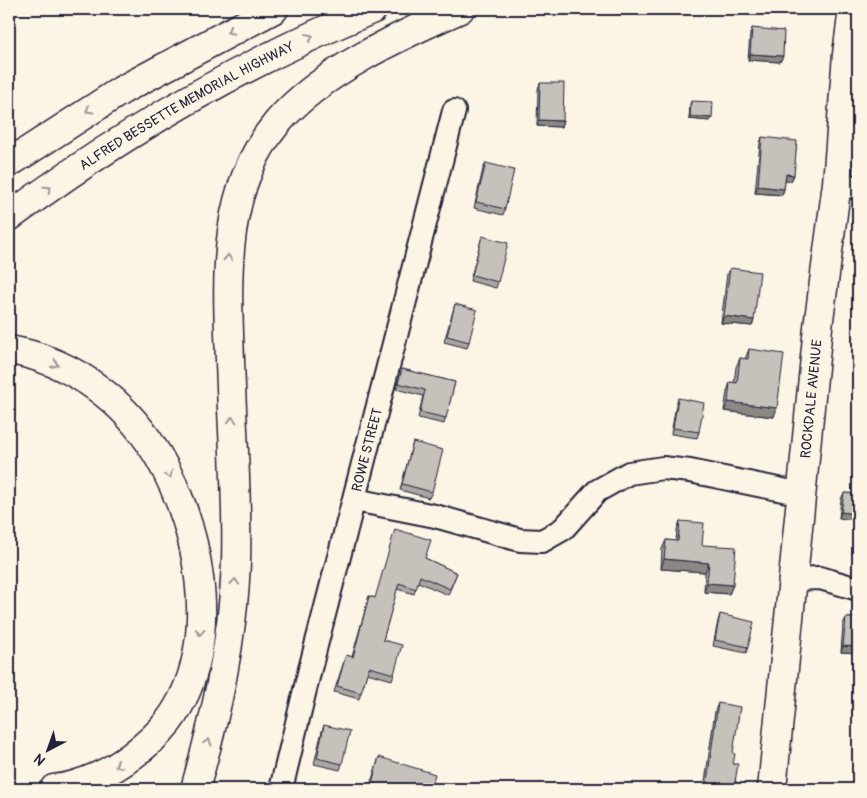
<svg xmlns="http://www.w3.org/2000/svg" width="867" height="798" viewBox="0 0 867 798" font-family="Pangolin,sans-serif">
	<rect width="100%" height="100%" fill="#fcf5e5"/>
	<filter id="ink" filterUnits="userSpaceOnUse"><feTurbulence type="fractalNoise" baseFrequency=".02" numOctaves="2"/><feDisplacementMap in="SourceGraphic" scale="10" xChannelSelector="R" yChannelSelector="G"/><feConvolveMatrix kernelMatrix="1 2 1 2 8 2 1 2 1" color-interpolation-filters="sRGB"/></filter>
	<g filter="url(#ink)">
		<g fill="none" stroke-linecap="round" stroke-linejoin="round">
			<g stroke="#22223b" stroke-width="26">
				<g id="minor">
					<polyline points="837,183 858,188"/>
					<polyline points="355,500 435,516 520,540 542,541 563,529 597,491 629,473 663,468 690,471 802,494"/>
					<polyline points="792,579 820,578 858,589"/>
					<path id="s1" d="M281,789l29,-120 144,-558"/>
				</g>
			</g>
			<g stroke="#22223b" stroke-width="31">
				<g id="major">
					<path id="s2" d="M772,789l46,-462 19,-144 10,-129 6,-45"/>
				</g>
			</g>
			<g stroke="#22223b" stroke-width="31">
				<g id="highway">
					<polyline points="9,163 122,90 274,9"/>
					<path id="s3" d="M9,217c112,-83 235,-154 364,-208"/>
					<path d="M9,350c56,9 107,44 139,90 51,73 79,205 20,282 -10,13 -22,23 -35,33 -22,17 -51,31 -79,34"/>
					<path d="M195,789c21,-74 38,-148 41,-226 2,-67 -4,-135 -6,-203 -3,-81 -9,-170 47,-237 42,-50 124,-88 183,-114"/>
				</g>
			</g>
			<use href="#minor" stroke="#fcf5e5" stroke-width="22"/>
			<use href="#major" stroke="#fcf5e5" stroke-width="28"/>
			<use href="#highway" stroke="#fcf5e5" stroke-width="28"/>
		</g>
		<g fill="#aaa6a1" stroke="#22223b">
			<polygon points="752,28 783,56 780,62 748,60 750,34"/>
			<polygon points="540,83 563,121 561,127 537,126 538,89"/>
			<polygon points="691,101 710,121 689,119 690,104"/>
			<polygon points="762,137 794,175 791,181 785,181 784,189 782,195 755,193 760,143"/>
			<polygon points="486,163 505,209 503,215 474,208 483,169"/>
			<polygon points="482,236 498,282 496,288 470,281"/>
			<polygon points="730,268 754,320 752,326 721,323 727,274"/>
			<polygon points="455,304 469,342 467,348 444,342"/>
			<polygon points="749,349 774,417 724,411 727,392 730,382 734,383 736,367 740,358 745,359"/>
			<polygon points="402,369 455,382 444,424 418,418 423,396 396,389"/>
			<polygon points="678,398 699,432 697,438 671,434 676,405"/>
			<polygon points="413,442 432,492 429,498 400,490"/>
			<polygon points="844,493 858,494 839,518 841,499"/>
			<polygon points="680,521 702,545 733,585 729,594 704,592 705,572 661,569 662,549 666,540 676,541 677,530"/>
			<polygon points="425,558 457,573 448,595 418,582 414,594 397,589 383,640 394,674 392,680 367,673 359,699 334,692 346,655 352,657 369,596 375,598"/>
			<polygon points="856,606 858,606 858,653 841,652 843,624 846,618 854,618 854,612"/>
			<polygon points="720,614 748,647 746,653 713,646 718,621"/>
			<polygon points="718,703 733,764 737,789 704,789 715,711"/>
			<polygon points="324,725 342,764 340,770 314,764 322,731"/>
			<polygon points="379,757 431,789 369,789"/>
		</g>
		<g fill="#8b8783" stroke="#22223b">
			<polygon points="750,54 783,56 780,62 748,60"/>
			<polygon points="690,116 712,118 710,121 689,119"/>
			<polygon points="539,120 563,121 561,127 537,126"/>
			<polygon points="786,174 794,175 791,181 784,181"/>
			<polygon points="758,186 784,189 782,195 755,193"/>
			<polygon points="724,316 754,320 752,326 721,323"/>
			<polygon points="728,402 777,408 774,417 724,411"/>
			<polygon points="841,512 858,514 858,521 839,518"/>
			<polygon points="664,559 709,563 705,572 661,569"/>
			<polygon points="707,583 733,585 729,594 704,592"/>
			<polygon points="843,646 858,647 858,653 841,652"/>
		</g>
		<g fill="#c6c1bb" stroke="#22223b">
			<polygon points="752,28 784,31 783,56 750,54"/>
			<polygon points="540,83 564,83 563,121 539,120"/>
			<polygon points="691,101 713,102 712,118 690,116"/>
			<polygon points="762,137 797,141 794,175 786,174 784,189 758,186"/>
			<polygon points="486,163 514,170 505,209 476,202"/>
			<polygon points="482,236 508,243 498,282 472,275"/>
			<polygon points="730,268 760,272 754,320 724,316"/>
			<polygon points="455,304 477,310 469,342 447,336"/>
			<polygon points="749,349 784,354 777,408 728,402 730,382 737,383 740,358 748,359"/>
			<polygon points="402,369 455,382 446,418 420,412 425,390 398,383"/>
			<polygon points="678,398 704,403 699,432 673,428"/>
			<polygon points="413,442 443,450 432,492 402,484"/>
			<polygon points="844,493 858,494 858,514 841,512"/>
			<polygon points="680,521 704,523 702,545 736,547 733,585 707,583 709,563 664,559 666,540 678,541"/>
			<polygon points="395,529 431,540 425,558 457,573 450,589 420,576 416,589 399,583 383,640 402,645 394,674 369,667 361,693 337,686 346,655 353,657 369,596 375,598"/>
			<polygon points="856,606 858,606 858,647 843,646 846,618 855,618"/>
			<polygon points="720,614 754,622 748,647 715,640"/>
			<polygon points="718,703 740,707 733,753 735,754 733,764 738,764 735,782 738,783 737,789 706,789"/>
			<polygon points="324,725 350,731 342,764 317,758"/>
			<polygon points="379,757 435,774 431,789 391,789 372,783"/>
			<polygon points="465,784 482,789 463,789"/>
		</g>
		<defs><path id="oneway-chevron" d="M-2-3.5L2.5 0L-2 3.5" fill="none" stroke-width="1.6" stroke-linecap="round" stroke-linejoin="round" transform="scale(1.25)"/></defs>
		<g stroke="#9a9698">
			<use href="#oneway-chevron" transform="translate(230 31) rotate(153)"/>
			<use href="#oneway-chevron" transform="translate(310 37) rotate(-25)"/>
			<use href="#oneway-chevron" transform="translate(89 110) rotate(149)"/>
			<use href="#oneway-chevron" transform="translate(48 189) rotate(-35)"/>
			<use href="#oneway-chevron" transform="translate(228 258) rotate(-87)"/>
			<use href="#oneway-chevron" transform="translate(55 364) rotate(24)"/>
			<use href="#oneway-chevron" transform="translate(232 420) rotate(-92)"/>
			<use href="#oneway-chevron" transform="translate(169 475) rotate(64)"/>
			<use href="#oneway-chevron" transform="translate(235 582) rotate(-86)"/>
			<use href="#oneway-chevron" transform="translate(200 632) rotate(95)"/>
			<use href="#oneway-chevron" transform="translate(208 742) rotate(-75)"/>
			<use href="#oneway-chevron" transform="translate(118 765) rotate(150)"/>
		</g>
	</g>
	<g text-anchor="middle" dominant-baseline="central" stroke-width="4" stroke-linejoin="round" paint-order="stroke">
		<g font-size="14" fill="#22223b" stroke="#fcf5e5">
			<text stroke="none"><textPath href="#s3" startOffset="210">ALFRED BESSETTE MEMORIAL HIGHWAY</textPath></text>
			<text stroke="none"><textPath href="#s2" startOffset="392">ROCKDALE AVENUE</textPath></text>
			<text stroke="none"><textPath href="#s1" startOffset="350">ROWE STREET</textPath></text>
		</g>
	</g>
	<rect width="867" height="798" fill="none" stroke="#fcf5e5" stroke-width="30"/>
	<rect x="15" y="15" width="837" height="768" fill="none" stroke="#22223b" stroke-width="2" filter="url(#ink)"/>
	<g transform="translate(48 750) rotate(221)" stroke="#fcf5e5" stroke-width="4" paint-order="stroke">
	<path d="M0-4L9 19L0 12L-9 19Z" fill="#22223b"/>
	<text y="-8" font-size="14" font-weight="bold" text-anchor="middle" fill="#22223b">N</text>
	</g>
</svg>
